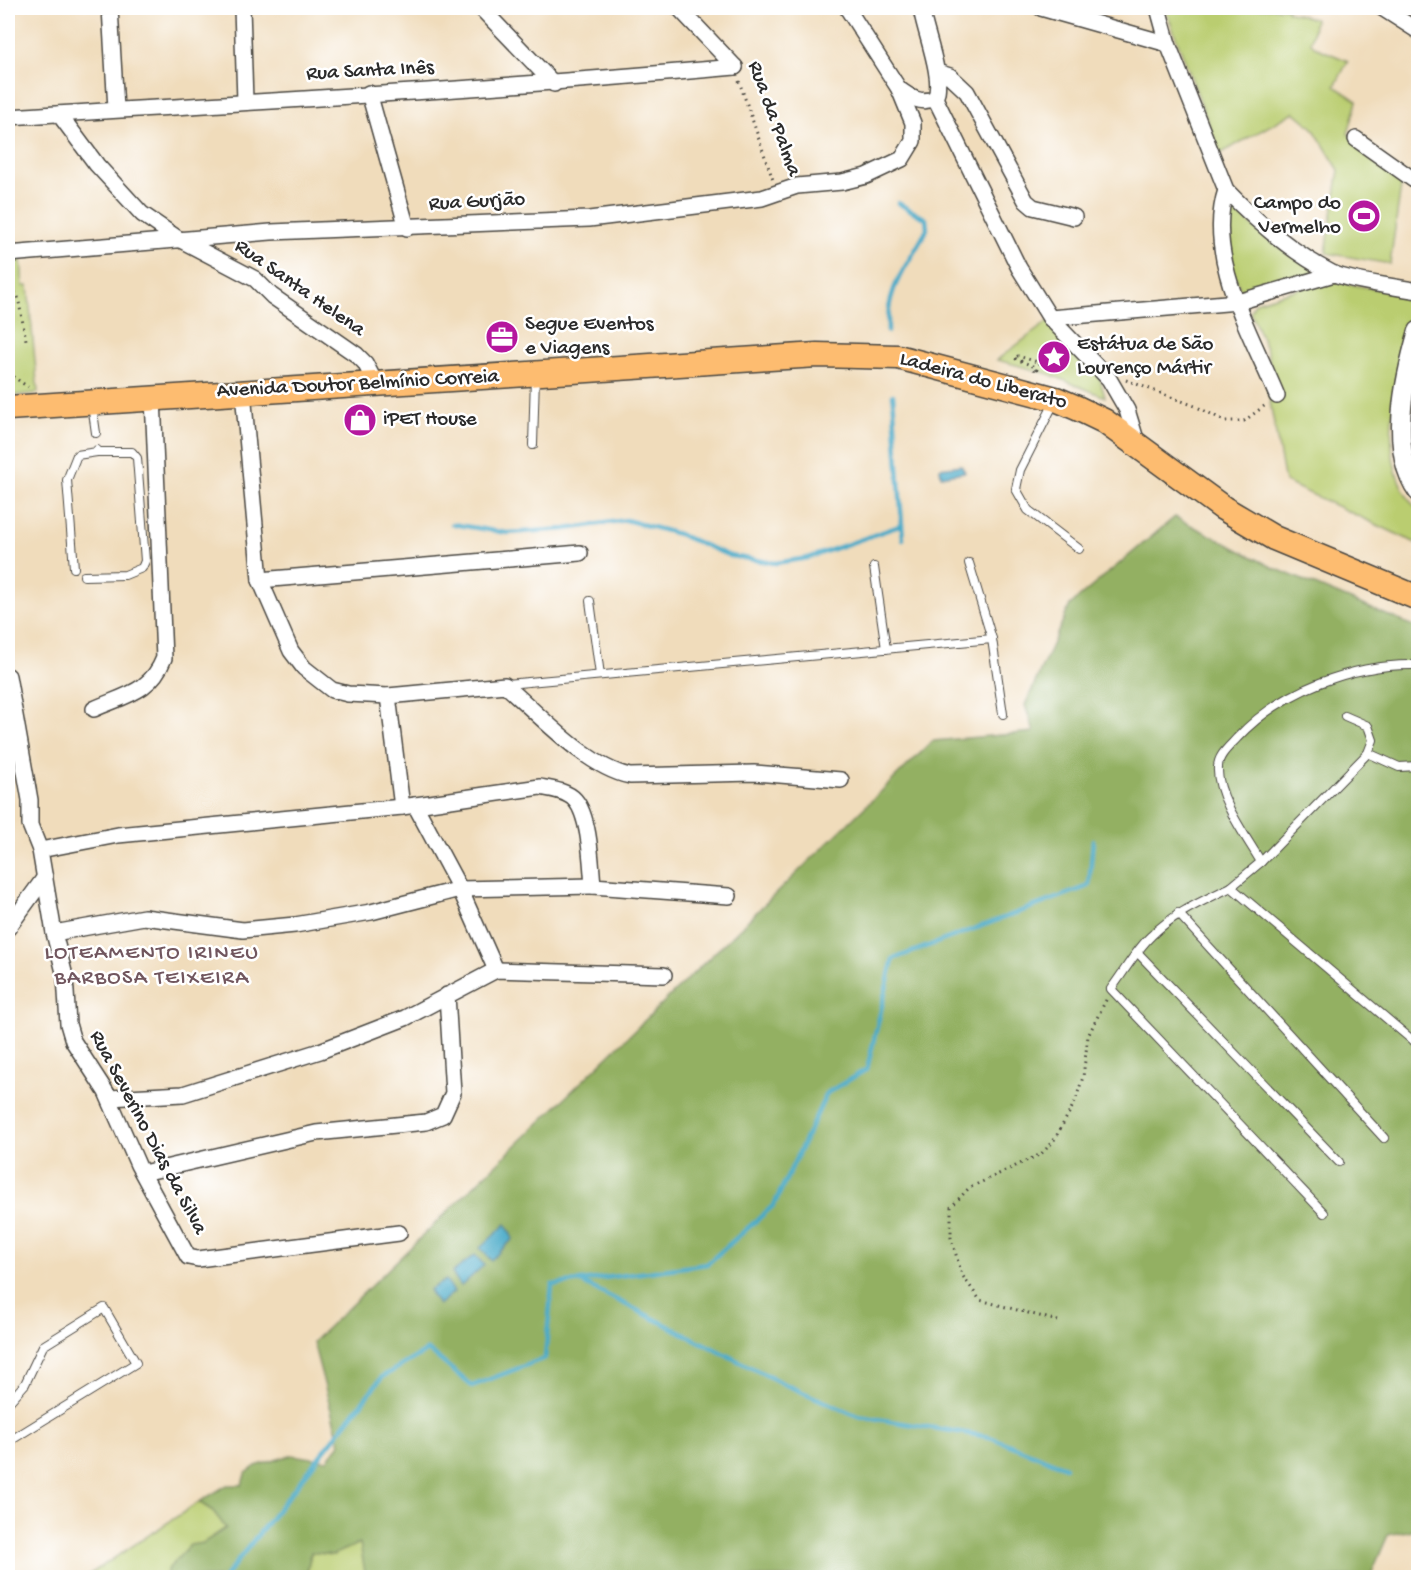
<svg xmlns="http://www.w3.org/2000/svg" width="1426" height="1585" viewBox="0 0 1426 1585" font-family="'Gochi Hand',sans-serif">
	<rect width="100%" height="100%" fill="#fff"/>
	<filter id="ink" filterUnits="userSpaceOnUse"><feTurbulence type="fractalNoise" baseFrequency=".0167" numOctaves="2"/><feDisplacementMap in="SourceGraphic" scale="12" xChannelSelector="R" yChannelSelector="G"/><feConvolveMatrix kernelMatrix="1 2 1 2 8 2 1 2 1" color-interpolation-filters="sRGB"/></filter>
	<filter id="wash" filterUnits="userSpaceOnUse"><feTurbulence type="fractalNoise" baseFrequency=".008" numOctaves="4" result="noise"/><feDisplacementMap in="SourceGraphic" scale="24" xChannelSelector="R" yChannelSelector="G"/><feGaussianBlur stdDeviation="1.35" result="paint"/><feColorMatrix in="noise" values="0 0 0 0 0 0 0 0 0 0 0 0 0 0 0 0 0 1.4 0 .05"/><feComposite in="paint" operator="in"/></filter>
	<g filter="url(#wash)">
		<rect width="100%" height="100%" fill="#f0dcbb"/>
		<g fill="#bacd70" stroke="#727c4e" stroke-width="1.5">
			<polygon points="1165,8 1288,8 1287,11 1315,19 1311,43 1317,48 1348,61 1335,86 1357,101 1348,134 1402,179 1390,264 1326,253 1339,170 1313,128 1294,112 1220,154"/>
			<polygon points="1229,206 1273,243 1323,273 1243,297 1232,268"/>
			<polygon points="21,258 23,286 28,286 38,393 8,396 8,259"/>
			<path d="M1327,280l87,16 4,4c0,14 -7,28 -10,41 -14,52 -33,126 10,169v34l-133,-62 -19,-101 4,-16 -3,-14 -17,-40 6,-9z"/>
			<polygon points="1050,320 1100,379 1105,397 1046,373 997,360"/>
			<polygon points="199,1502 213,1511 227,1528 168,1570 167,1577 84,1578"/>
			<polygon points="360,1543 446,1577 306,1578 311,1552 333,1555"/>
		</g>
		<polygon fill="#93b062" stroke="#5f6e46" stroke-width="1.5" points="1175,517 1274,568 1418,628 1418,1529 1388,1535 1370,1577 366,1578 360,1543 333,1555 311,1552 306,1577 167,1578 167,1570 190,1545 203,1543 226,1528 213,1511 199,1502 227,1485 242,1485 245,1474 256,1466 291,1455 327,1460 340,1444 313,1342 933,741 1034,732 1025,705 1070,605"/>
		<g fill="#48aac8" stroke="#3a6a7a" stroke-width="1.5">
			<polygon points="961,465 965,472 941,476 940,468"/>
			<polygon points="506,1224 513,1239 491,1260 480,1248"/>
			<polygon points="475,1255 484,1265 461,1286 452,1273"/>
			<polygon points="446,1280 454,1292 438,1305 429,1290"/>
		</g>
		<g fill="none" stroke-linecap="round" stroke-linejoin="round">
			<g stroke="#48aac8" stroke-width="4.5">
				<path d="M888,332c-2,-49 19,-63 39,-103l-1,-10 -28,-16"/>
				<polyline points="893,395 903,539"/>
				<polyline points="452,524 507,533 566,529 626,520 678,534 730,556 775,563 808,558 902,525"/>
				<polyline points="581,1282 786,1385 858,1416 990,1437 1065,1467"/>
				<polyline points="224,1578 382,1377 428,1350 472,1386 545,1358 552,1285 707,1264 774,1205 827,1093 867,1069 893,959 1089,886 1093,840"/>
			</g>
		</g>
	</g>
	<g filter="url(#ink)">
		<g fill="none" stroke-linecap="round" stroke-linejoin="round">
			<g stroke="#494641" stroke-width="10">
				<g id="service">
					<polyline points="1054,403 1020,470 1016,489 1028,510 1079,549"/>
					<polyline points="92,405 96,433"/>
					<polyline points="533,445 535,376"/>
					<polyline points="969,563 992,639 1003,714"/>
					<polyline points="874,567 886,649"/>
					<polyline points="74,568 67,480 77,455 97,452 97,450"/>
					<polyline points="84,576 125,575 142,568 145,561 137,458 132,452 97,452"/>
					<polyline points="590,601 600,675"/>
					<path d="M1418,665c-64,-2 -136,25 -181,73 -7,8 -19,17 -19,29 -2,29 29,71 43,95l-30,25 187,158"/>
					<polyline points="507,684 992,639"/>
					<polyline points="1368,753 1399,767 1418,766"/>
					<polyline points="1261,862 1368,753 1373,740 1368,726 1345,716"/>
					<path d="M1231,887c-28,14 -57,26 -80,49 -15,14 -27,36 -40,53l213,224"/>
					<polyline points="1178,913 1384,1138"/>
					<polyline points="1138,953 1339,1162"/>
					<polyline points="8,1403 25,1384 43,1346 104,1308 136,1363 8,1442"/>
				</g>
			</g>
			<g stroke="#494641" stroke-width="18">
				<g id="minor">
					<polyline points="110,8 116,109"/>
					<polyline points="242,8 245,101"/>
					<polyline points="481,8 554,84"/>
					<polyline points="679,8 735,67"/>
					<path d="M1041,8l127,36 58,146c30,31 67,63 106,83 16,8 66,14 86,18"/>
					<polyline points="1158,8 1168,44"/>
					<polyline points="1382,8 1418,31"/>
					<polyline points="937,72 950,76 967,92 1026,201 1033,207 1074,217"/>
					<path d="M899,89c11,8 22,16 36,9 10,-18 -11,-68 -14,-90"/>
					<polyline points="369,93 407,228"/>
					<polyline points="935,98 1019,268 1050,318 1109,379 1127,410 1138,446"/>
					<polyline points="59,114 97,165 142,214 177,238 255,279 272,296 357,355 365,363 377,386"/>
					<path d="M8,117c242,-15 485,-28 727,-50"/>
					<polyline points="1356,139 1418,183"/>
					<path d="M1226,190c-22,66 26,145 51,206"/>
					<polyline points="8,254 271,232 589,219 762,198 797,186 842,182 866,176 902,159 913,141 913,123 899,89 847,8"/>
					<polyline points="1050,318 1238,302 1334,274"/>
					<path d="M243,392l17,188 31,71 13,17 28,22 16,4 40,2 117,-11c34,29 81,82 125,91l124,-3 87,7"/>
					<polyline points="260,580 580,553"/>
					<polyline points="8,676 30,800 30,825 40,850 54,933 65,976 68,1024 73,1041 106,1092 138,1165 188,1257 198,1259 399,1233"/>
					<polyline points="388,696 402,807"/>
					<path d="M94,709c31,-14 57,-17 70,-51l-11,-261"/>
					<polyline points="415,805 460,889 496,970"/>
					<path d="M40,850l78,-15 284,-28 138,-20c11,2 27,4 35,13 15,17 16,64 18,86l136,10"/>
					<polyline points="8,928 45,877"/>
					<polyline points="54,933 144,917 243,930 295,925 371,912 460,889 593,886"/>
					<polyline points="109,1098 183,1094 320,1051 405,1018 496,970 664,975"/>
					<polyline points="143,1173 316,1133 426,1122 443,1115 453,1093 447,995"/>
				</g>
			</g>
			<g stroke="#494641" stroke-width="21">
				<path id="tertiary" d="M1418,331c-14,48 -30,119 0,161"/>
			</g>
			<g stroke="#494641" stroke-width="27">
				<polyline id="primary" points="8,408 817,355 898,357 1056,399 1077,408 1104,421 1223,508 1274,538 1418,598"/>
			</g>
			<g stroke="#494641" stroke-width="3" stroke-dasharray="1.5 4.5" stroke-linecap="butt">
				<polyline points="739,81 773,180"/>
				<polyline points="8,282 18,297 26,340"/>
				<circle cx="1054" cy="357" r="12"/>
				<polyline points="1055,360 1060,368"/>
				<polyline points="1039,363 1036,372 1034,371 1035,367 1014,358 1018,356 1044,364"/>
				<polyline points="8,373 28,387"/>
				<polyline points="1126,380 1195,406 1225,421 1244,421 1267,404"/>
				<polyline points="1058,1321 980,1300 962,1275 951,1238 951,1207 969,1188 1041,1154 1053,1142 1075,1102 1083,1077 1088,1036 1107,998"/>
			</g>
			<use href="#service" stroke="#fff" stroke-width="8"/>
			<use href="#minor" stroke="#fff" stroke-width="15"/>
			<use href="#tertiary" stroke="#fff" stroke-width="18"/>
			<use href="#primary" stroke="#fdbc70" stroke-width="24"/>
		</g>
	</g>
	<defs>
		<g id="stadium-disc" transform="scale(1.725)"><circle r="9.5" fill="#b5179e" stroke="#fff"/><path d="M0-5a6.5 5 0 1 0 0 10a6.5 5 0 1 0 0-10ZM-3.5-1.8h7v3.6h-7Z" fill="#fff"/></g>
		<g id="office-disc" transform="scale(1.725)"><circle r="9.5" fill="#b5179e" stroke="#fff"/><path d="M-6-3h4V-5.5h4V-3h4V5H-6ZM-1-4.5V-3h2v-1.5ZM-6 0V1H6V0Z" fill="#fff"/></g>
		<g id="sight-disc" transform="scale(1.725)"><circle r="9.5" fill="#b5179e" stroke="#fff"/><path d="M0-6L1.8-2.2L6-1.7L2.9 1.2L3.7 5.4L0 3.3L-3.7 5.4L-2.9 1.2L-6-1.7L-1.8-2.2Z" fill="#fff"/></g>
		<g id="shop-disc" transform="scale(1.725)"><circle r="9.5" fill="#b5179e" stroke="#fff"/><path d="M-5-2.5h2.3a2.7 3.5 0 0 1 5.4 0H5L5.5 6h-11ZM-1.5-2.5h3a1.5 2.3 0 0 0-3 0Z" fill="#fff"/></g>
	</defs>
	<g fill-rule="evenodd">
		<use href="#stadium-disc" x="1364" y="216"/>
		<use href="#office-disc" x="502" y="337"/>
		<use href="#sight-disc" x="1054" y="357"/>
		<use href="#shop-disc" x="360" y="420"/>
	</g>
	<g text-anchor="middle" dominant-baseline="central" stroke-width="5" stroke-linejoin="round" paint-order="stroke">
		<g font-size="21" fill="#2b2b2b" stroke="#fff">
			<text transform="translate(370 72) rotate(-3)">Rua Santa Inês</text>
			<text transform="translate(773 119) rotate(70)">Rua da Palma</text>
			<text transform="translate(477 203) rotate(-3)">Rua Gurjão</text>
			<text transform="translate(299 289) rotate(35)">Rua Santa Helena</text>
			<text transform="translate(983 382) rotate(15)">Ladeira do Liberato</text>
			<text transform="translate(358 385) rotate(-3)">Avenida Doutor Belmínio Correia</text>
			<text transform="translate(147 1133) rotate(62)">Rua Severino Dias da Silva</text>
		</g>
		<g font-size="21" fill="#2b2b2b" stroke="#fff" text-anchor="start">
			<text x="1341" y="204" text-anchor="end">Campo do<tspan x="1341" dy="24">Vermelho</tspan></text>
			<text x="525" y="325">Segue Eventos<tspan x="525" dy="24">e Viagens</tspan></text>
			<text x="1077" y="345">Estátua de São<tspan x="1077" dy="24">Lourenço Mártir</tspan></text>
			<text x="383" y="420">iPET House</text>
		</g>
		<g font-size="22" letter-spacing="1.5" fill="#71565e" stroke="#fff">
			<text x="152" y="954">LOTEAMENTO IRINEU<tspan x="152" dy="25">BARBOSA TEIXEIRA</tspan></text>
		</g>
	</g>
	<rect width="1426" height="1585" fill="none" stroke="#fff" stroke-width="30"/>
</svg>
